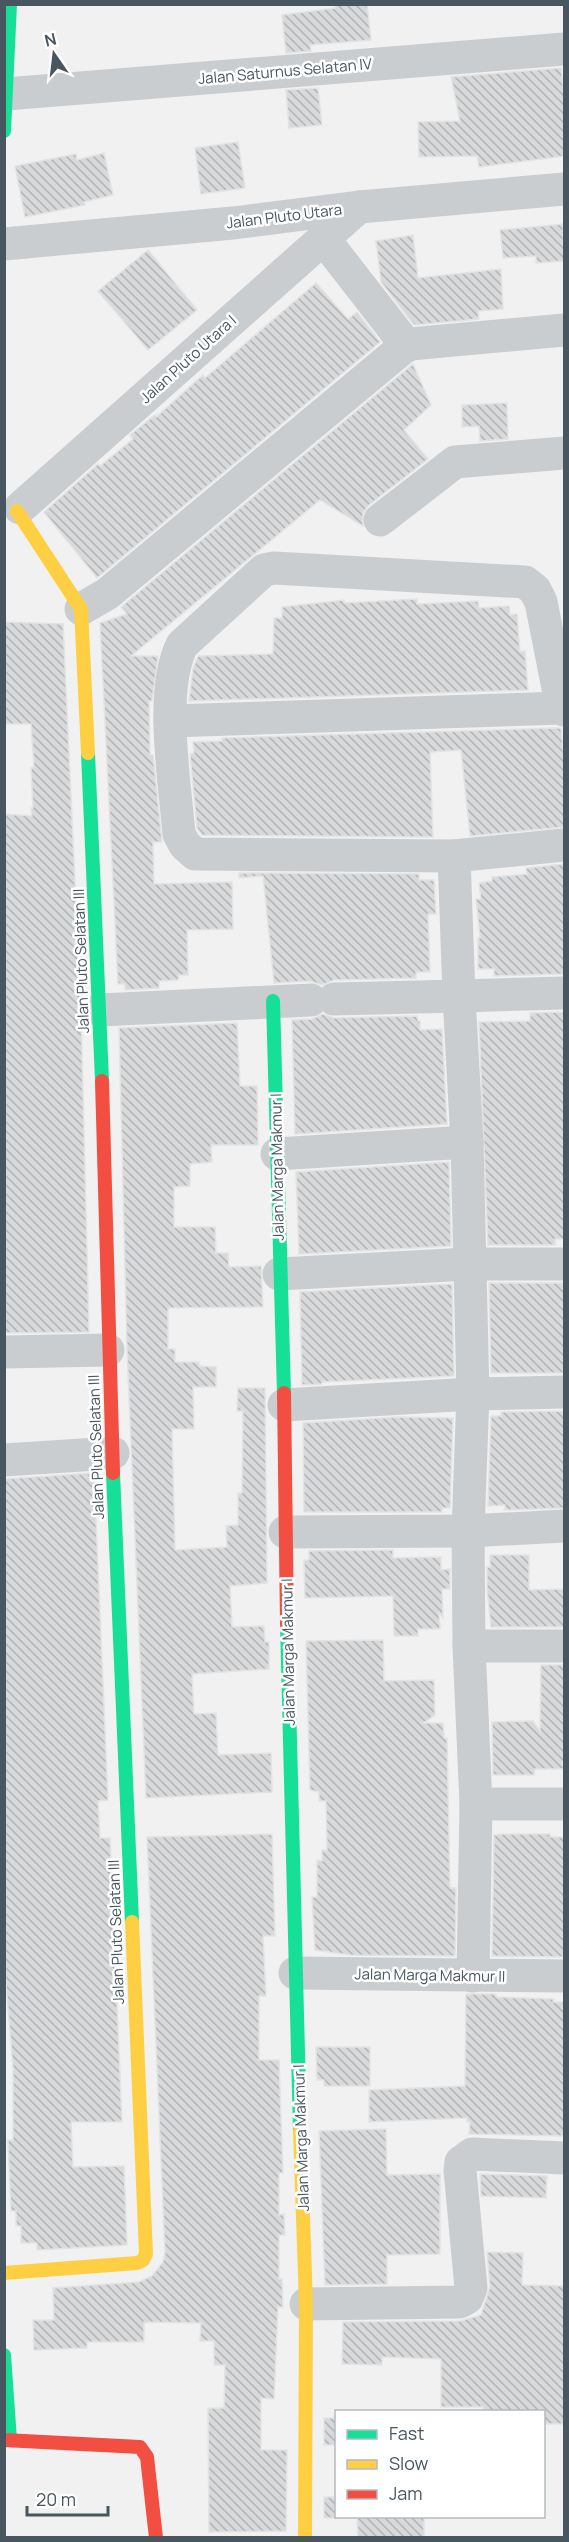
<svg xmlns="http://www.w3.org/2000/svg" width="569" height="2542" viewBox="0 0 569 2542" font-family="Manrope,sans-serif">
	<defs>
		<pattern id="building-back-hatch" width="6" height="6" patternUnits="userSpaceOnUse" patternTransform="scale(1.5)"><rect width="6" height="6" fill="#d8d9da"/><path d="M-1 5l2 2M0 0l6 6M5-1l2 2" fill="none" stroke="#b1b3b4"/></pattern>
	</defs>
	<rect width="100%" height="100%" fill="#f2f1f1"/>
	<g fill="url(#building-back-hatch)" stroke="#e3e3e4" stroke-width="1.5">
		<polygon points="335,4 367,4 371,40 310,45 311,51 286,53 282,15 335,8"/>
		<polygon points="561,68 564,94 564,156 479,167 477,156 419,157 418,122 460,121 451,77"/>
		<polygon points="318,88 322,125 289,128 286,90"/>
		<polygon points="238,142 245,188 201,194 195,148"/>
		<polygon points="104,153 113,195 84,202 85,205 25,217 15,166 76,154 77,160"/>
		<polygon points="563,224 564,261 536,263 536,256 503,258 500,230"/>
		<polygon points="413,235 418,278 501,269 503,309 478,311 479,319 414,325 381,282 376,241"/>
		<polygon points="148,250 197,310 148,350 98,291"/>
		<polygon points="316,283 348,319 357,312 380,342 97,578 44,512 98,464 100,466 133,439 130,435 155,415 156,417 203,375 205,378"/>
		<polygon points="413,364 431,405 404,430 428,459 368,506 363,513 363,526 320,500 131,656 158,656 152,701 149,701 150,755 153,755 162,842 153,842 154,884 232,882 233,929 187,930 188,975 179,975 178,980 159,981 159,988 125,990 125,984 118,984 100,623 127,614 121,607"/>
		<polygon points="507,403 508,439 480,441 479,426 462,427 462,405"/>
		<polygon points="417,599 417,604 478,601 479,608 509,606 510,615 517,614 520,652 525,651 528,690 189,701 193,669 198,656 273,654 274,618 282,618 282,607 344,600 344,603"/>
		<polygon points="4,622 63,624 81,1011 89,1332 4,1333 4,814 32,816 31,808 33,808 31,768 34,767 31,724 4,724"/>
		<polygon points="558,728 561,728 564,758 564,827 470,836 461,750 430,752 433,837 202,835 197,828 190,754 194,753 193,742 222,741 222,738"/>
		<polygon points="564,864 564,974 494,976 494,969 478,969 478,938 480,938 476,899 481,899 479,883 492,881 492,877 527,874 526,868"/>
		<polygon points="239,873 419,874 419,880 434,880 436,914 428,914 430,972 416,972 416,978 334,980 322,985 310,981 274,983 263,876 239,878"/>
		<polygon points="564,1012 564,1239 555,1239 555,1245 488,1245 479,1022 530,1021 530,1013"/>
		<polygon points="323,1014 334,1018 417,1016 418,1021 420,1021 420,1030 442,1029 447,1124 295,1134 292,1020 312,1019"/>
		<polygon points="237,1023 240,1086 257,1086 258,1145 211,1145 212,1162 190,1164 190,1186 174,1187 174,1227 215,1227 216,1253 228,1253 229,1267 261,1266 263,1307 168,1308 168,1349 175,1349 175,1362 199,1362 199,1366 216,1367 216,1387 193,1387 194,1429 172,1429 175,1550 227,1547 226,1526 238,1525 238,1493 242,1493 243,1411 237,1411 238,1388 265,1388 267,1583 230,1586 232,1627 264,1626 265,1642 269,1642 269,1669 192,1674 194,1714 216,1713 218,1755 271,1753 272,1792 146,1798 127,1349 119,1028"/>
		<polygon points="449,1162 451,1246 299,1254 296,1172"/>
		<polygon points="489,1283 564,1283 564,1373 491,1373"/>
		<polygon points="452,1284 454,1376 322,1382 322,1384 302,1385 300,1292"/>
		<polygon points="564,1411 564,1508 505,1510 505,1505 488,1506 491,1416 501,1416 501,1412"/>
		<polygon points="399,1417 453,1418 450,1508 442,1508 442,1512 304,1512 303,1423"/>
		<polygon points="94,1473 108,1800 98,1801 100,1838 110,1838 122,2122 71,2122 73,2167 124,2166 127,2245 37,2250 37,2243 21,2243 21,2226 16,2226 16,2211 11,2211 8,2140 13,2140 13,2068 4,1960 4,1479"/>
		<polygon points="393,1550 393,1558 441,1557 441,1570 450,1569 450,1589 442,1589 443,1618 439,1613 440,1629 418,1629 418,1636 394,1636 393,1596 305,1598 304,1560 309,1560 309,1551"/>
		<polygon points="490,1555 529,1555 529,1590 564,1589 564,1627 491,1627 487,1588 487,1567 490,1567"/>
		<polygon points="383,1640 384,1681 434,1680 435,1715 423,1723 443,1723 444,1738 447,1738 450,1888 456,1888 455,1956 350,1955 315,1950 312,1897 317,1897 317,1860 322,1861 322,1850 327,1850 326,1801 319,1801 319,1792 310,1790 306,1641"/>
		<polygon points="541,1665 564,1665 564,1761 562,1762 564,1769 535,1769 534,1775 493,1775 492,1722 533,1721 540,1731"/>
		<polygon points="272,1834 275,1936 263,1936 266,1996 259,1996 259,2060 279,2060 283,2173 279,2173 279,2215 284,2214 285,2235 279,2235 279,2279 282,2279 283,2307 278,2307 274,2399 261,2398 261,2450 287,2450 286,2531 209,2532 208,2408 224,2408 225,2365 214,2365 214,2341 200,2341 201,2323 144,2322 144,2342 87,2342 87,2348 34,2350 33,2320 54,2320 53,2288 139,2282 152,2276 163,2262 165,2253 147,1837"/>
		<polygon points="502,1834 550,1834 550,1837 564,1837 564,1957 492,1956 494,1835"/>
		<polygon points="466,1994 496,1994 496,1997 554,1999 553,2002 564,2002 564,2136 469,2134 470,2122 467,2122 467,2118 369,2122 369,2090 465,2086"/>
		<polygon points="316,2047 370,2047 370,2086 324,2086 324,2080 317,2080"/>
		<polygon points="386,2129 387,2175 440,2174 440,2254 387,2255 387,2284 325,2285 319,2131"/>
		<polygon points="480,2174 547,2176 546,2198 481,2196"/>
		<polygon points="487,2252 523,2253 522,2285 564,2286 564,2424 543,2424 543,2412 483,2412 483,2407 441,2407 441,2359 382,2357 382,2365 342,2364 343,2322 460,2321 481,2315 490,2287"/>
		<rect x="324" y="2418" width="12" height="27"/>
		<rect x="324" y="2497" width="12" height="21"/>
		<polygon points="357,2517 424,2517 424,2538 358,2538"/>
	</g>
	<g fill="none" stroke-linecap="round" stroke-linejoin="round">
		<g stroke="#cacdd0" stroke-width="33">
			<polyline points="6,94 564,49"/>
			<polyline points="323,238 407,346"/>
			<polyline points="4,244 233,223 359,207 564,189"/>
			<polyline points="20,508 359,207"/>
			<polyline points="380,520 455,462 564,453"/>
			<polyline points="81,609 107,594 404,347 410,344 564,330"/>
			<polyline points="170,721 562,708 564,710"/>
			<path d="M454,856l-259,-2 -10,-9 -6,-11c-4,-51 -20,-143 3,-189l82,-75 10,-2 251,14 10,8 6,12 21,106"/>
			<polyline points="334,999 459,996 454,856 564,845"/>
			<polyline points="100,1010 311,1000"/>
			<polyline points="467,1142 459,996 564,993"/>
			<polyline points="277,1154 467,1142 473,1394 468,1531 469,1646 476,1804 473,1976"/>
			<polyline points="279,1274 469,1264 564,1264"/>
			<polyline points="4,1352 108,1350"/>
			<polyline points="284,1405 473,1394 564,1392"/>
			<polyline points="4,1460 113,1453"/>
			<polyline points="285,1532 468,1531 564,1526"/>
			<polyline points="469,1646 564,1646"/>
			<polyline points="476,1804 564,1804"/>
			<polyline points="295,1973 564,1976"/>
			<polyline points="306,2304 460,2302 467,2298 471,2288 460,2170 461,2162 472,2154 564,2158"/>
		</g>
		<g stroke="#16e098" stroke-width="14">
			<polyline points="4,131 10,4"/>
			<polyline points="88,753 102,1081"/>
			<polyline points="273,1001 284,1393"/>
			<polyline points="113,1473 132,1922"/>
			<polyline points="287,1624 300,2131"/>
			<polyline points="4,2355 10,2440"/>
		</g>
		<g stroke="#ffcf43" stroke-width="14">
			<polyline points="17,511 81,609 88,753"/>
			<polyline points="300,2131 306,2304 305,2538"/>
			<polyline points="4,2273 137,2263 143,2260 146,2254 132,1922"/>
		</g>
		<g stroke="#f24e42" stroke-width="14">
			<polyline points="102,1081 113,1473"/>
			<polyline points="284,1393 287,1624"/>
			<polyline points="4,2440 140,2447 147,2457 156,2538"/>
		</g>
	</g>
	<g text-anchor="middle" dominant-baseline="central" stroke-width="5" stroke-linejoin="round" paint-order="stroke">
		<g font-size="15" fill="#47565f" stroke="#fff">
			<text transform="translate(285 71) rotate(-5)">Jalan Saturnus Selatan IV</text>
			<text transform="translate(284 216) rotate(-7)">Jalan Pluto Utara</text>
			<text transform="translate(188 359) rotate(-42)">Jalan Pluto Utara I</text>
			<text transform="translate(81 961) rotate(-92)">Jalan Pluto Selatan III</text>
			<text transform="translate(277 1167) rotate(-91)">Jalan Marga Makmur I</text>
			<text transform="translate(96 1447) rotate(-92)">Jalan Pluto Selatan III</text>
			<text transform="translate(288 1652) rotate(-91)">Jalan Marga Makmur I</text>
			<text transform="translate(116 1932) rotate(-92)">Jalan Pluto Selatan III</text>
			<text transform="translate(430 1975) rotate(1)">Jalan Marga Makmur II</text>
			<text transform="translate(301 2138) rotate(-92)">Jalan Marga Makmur I</text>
		</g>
	</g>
	<rect width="569" height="2542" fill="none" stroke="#47565f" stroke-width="12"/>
	<rect x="335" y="2410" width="210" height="108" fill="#ffffff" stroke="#b5bbbf" stroke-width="1.5"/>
	<rect x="347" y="2430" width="30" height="9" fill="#16e098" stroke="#b5bbbf" stroke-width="1.5"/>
	<text x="389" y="2440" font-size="18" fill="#47565f">Fast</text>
	<rect x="347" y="2460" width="30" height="9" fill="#ffcf43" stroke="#b5bbbf" stroke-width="1.5"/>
	<text x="389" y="2470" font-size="18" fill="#47565f">Slow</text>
	<rect x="347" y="2490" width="30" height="9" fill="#f24e42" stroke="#b5bbbf" stroke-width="1.5"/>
	<text x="389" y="2500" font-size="18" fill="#47565f">Jam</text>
	<g transform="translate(54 54) rotate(346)" stroke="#ffffff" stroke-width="4.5" paint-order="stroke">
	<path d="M0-4.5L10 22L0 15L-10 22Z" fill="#47565f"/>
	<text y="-9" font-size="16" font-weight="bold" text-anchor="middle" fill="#47565f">N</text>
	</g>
	<path d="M27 2506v9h81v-9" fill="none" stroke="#47565f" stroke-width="3"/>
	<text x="36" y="2506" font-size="18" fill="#47565f" stroke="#ffffff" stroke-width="4.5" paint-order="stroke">20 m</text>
</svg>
